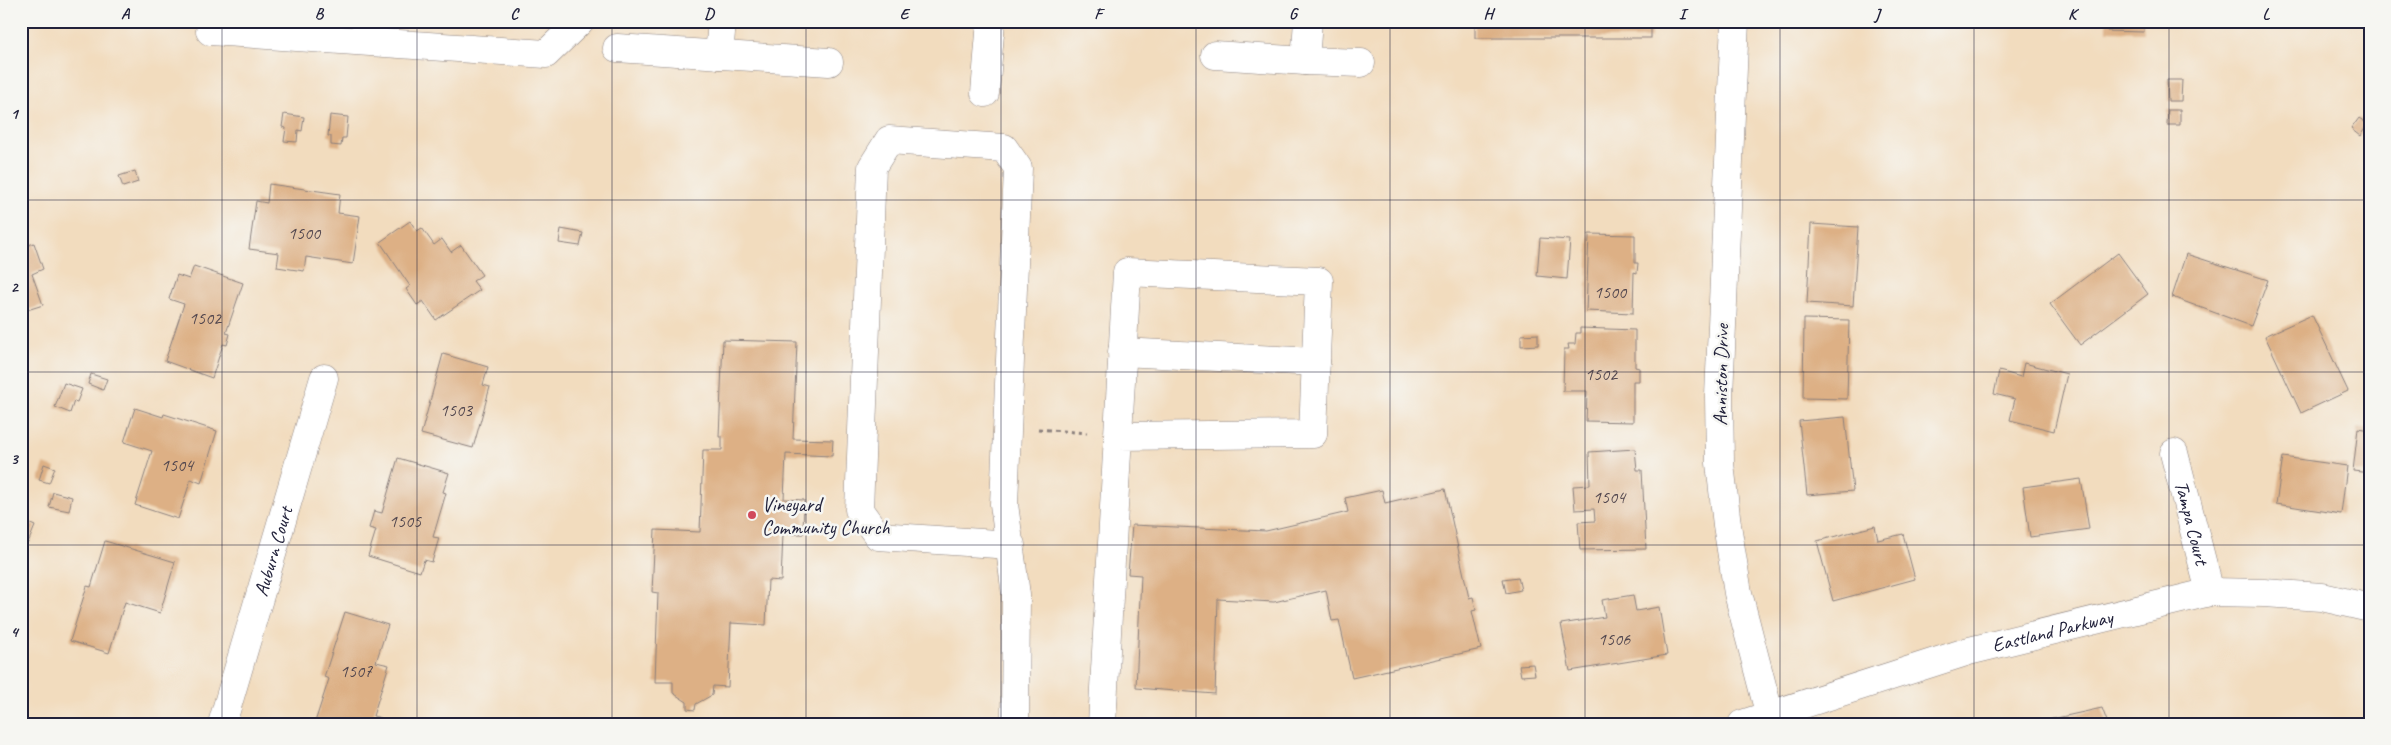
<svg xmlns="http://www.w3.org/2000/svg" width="2391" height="745" viewBox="0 0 2391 745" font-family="Caveat,sans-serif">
	<rect width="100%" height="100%" fill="#f6f6f2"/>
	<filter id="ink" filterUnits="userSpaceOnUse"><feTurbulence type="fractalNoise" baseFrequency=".02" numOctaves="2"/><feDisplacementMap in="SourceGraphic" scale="10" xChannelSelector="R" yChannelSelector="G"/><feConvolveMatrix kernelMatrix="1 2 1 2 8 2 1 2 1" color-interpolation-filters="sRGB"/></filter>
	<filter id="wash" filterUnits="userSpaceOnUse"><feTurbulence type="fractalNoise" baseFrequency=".0096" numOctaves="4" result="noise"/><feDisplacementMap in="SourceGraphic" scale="20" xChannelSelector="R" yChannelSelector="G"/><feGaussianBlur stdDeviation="1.12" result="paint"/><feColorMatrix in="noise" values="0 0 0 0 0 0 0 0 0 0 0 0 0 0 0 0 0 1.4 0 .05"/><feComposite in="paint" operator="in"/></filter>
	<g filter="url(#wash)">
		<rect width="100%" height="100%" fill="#f2dcbe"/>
		<g id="blocks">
			<g fill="#ddb085">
				<rect x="1475" y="21" width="176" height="17"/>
				<polygon points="1923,21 1976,21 1976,27 1923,26"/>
				<polygon points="2107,21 2143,21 2144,32 2107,31"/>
				<polygon points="2167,80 2182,80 2181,101 2168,101"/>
				<polygon points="2168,110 2180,110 2180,125 2167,125"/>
				<polygon points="284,114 304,117 302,131 298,130 297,142 284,141 286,128 282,127"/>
				<polygon points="330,115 348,117 346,138 342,138 341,146 331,145 331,136 328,136"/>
				<polygon points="2359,118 2368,124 2360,136 2351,129"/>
				<polygon points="135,171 138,182 123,187 119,176"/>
				<polygon points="269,184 340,194 338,213 360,216 353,264 306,257 304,271 277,267 279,253 249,249 256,201 267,203"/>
				<polygon points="410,221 417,231 422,228 434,245 442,239 451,252 461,245 482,275 473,281 480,290 436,320 423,301 417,305 406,289 410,286 380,242"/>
				<polygon points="1811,224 1858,227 1853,306 1807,303"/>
				<polygon points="561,229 583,233 580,246 559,243"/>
				<polygon points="1589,234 1635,235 1635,263 1638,263 1637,273 1634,272 1633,313 1586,311"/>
				<polygon points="1540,238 1570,240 1567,279 1537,276"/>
				<polygon points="34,243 43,269 32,274 43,305 21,312 21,248"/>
				<polygon points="2118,253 2148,294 2080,345 2050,304"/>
				<polygon points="2186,254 2268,280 2251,326 2172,297"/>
				<polygon points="194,266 243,283 226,333 230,334 227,345 223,344 212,378 165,361 184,304 169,299 177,275 189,279"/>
				<polygon points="2312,315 2348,391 2301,413 2265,336"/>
				<polygon points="1804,319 1849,320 1847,399 1803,398"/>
				<polygon points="1580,328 1635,330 1635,367 1639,368 1639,381 1633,381 1633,422 1586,421 1587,391 1563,391 1564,349 1569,349 1568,344 1575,344 1576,333 1580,333"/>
				<polygon points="1538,334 1538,345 1521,346 1521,335"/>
				<polygon points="723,340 797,342 793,439 833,440 832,456 786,454 784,499 804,500 803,534 783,534 781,581 768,580 766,625 731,623 728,687 713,686 712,695 696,704 695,710 687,709 687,702 673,693 673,682 655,682 658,593 652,592 655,530 700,532 703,450 722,450 722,437 719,437"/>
				<polygon points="443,354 488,367 483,385 490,387 473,448 421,434"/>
				<polygon points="2024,363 2067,374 2054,431 2010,420 2015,399 1994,394 1999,371 2021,377"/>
				<polygon points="91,374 107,379 103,390 88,384"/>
				<polygon points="64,383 82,389 77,402 74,401 70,413 55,407"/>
				<polygon points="135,408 163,417 164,414 217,431 201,483 191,479 178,519 135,505 152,451 124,442"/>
				<polygon points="1845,417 1853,491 1807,495 1799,421"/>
				<polygon points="2358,428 2370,430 2370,473 2353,471"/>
				<polygon points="1635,449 1637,470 1642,470 1646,549 1580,550 1578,522 1595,521 1594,509 1575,510 1573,486 1590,485 1589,452"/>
				<polygon points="2283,457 2347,466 2341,514 2276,504"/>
				<polygon points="398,458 449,473 443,492 446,493 433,537 439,538 432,562 424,560 420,572 368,556 376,530 369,528 374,511 382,513"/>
				<polygon points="44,464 55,468 49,483 39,480"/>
				<polygon points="2081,479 2089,529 2030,537 2023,487"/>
				<polygon points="1445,489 1469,598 1473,597 1476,610 1472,611 1481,649 1352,678 1339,620 1332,621 1326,590 1274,602 1218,599 1215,694 1136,688 1141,575 1128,574 1132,525 1266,531 1348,512 1345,498 1382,490 1385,503"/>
				<polygon points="53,492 72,497 69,511 49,507"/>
				<polygon points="24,521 35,526 28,543 21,540 21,526"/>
				<polygon points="1875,526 1878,540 1903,534 1915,579 1833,601 1817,541"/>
				<polygon points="105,541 175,562 160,613 125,602 109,653 70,641 87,586 91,587"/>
				<polygon points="1518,577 1521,590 1506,593 1503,579"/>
				<polygon points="1633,595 1636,611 1659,607 1667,655 1570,671 1561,624 1605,617 1602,600"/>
				<polygon points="345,612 388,625 376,662 389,665 373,716 381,718 379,724 315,722 329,679 324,677"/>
				<polygon points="1533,664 1535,675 1521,676 1519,665"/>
				<polygon points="2102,708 2108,724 2034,724 2034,723"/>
			</g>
		</g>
	</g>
	<g filter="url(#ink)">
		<use href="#blocks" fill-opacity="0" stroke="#8a7f7c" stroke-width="1"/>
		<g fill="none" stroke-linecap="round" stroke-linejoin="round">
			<g stroke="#8a7f7c" stroke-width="29">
				<g id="minor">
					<polyline points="1735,21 1719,396 1720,463 1727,525 1738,593 1772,724"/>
					<polyline points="210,31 546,54 580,21"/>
					<polyline points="617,48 829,62"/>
					<polyline points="719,55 722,21"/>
					<polyline points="1215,55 1305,61 1308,21"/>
					<polyline points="1305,61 1361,63"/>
					<polyline points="985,93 991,21"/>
					<polyline points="1122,352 1316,362"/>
					<path id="s1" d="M2174,453l36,139"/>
					<polyline points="1011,545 878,536 859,510 872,167 889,140 1004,148 1018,168 1004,504 1016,595 1015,724"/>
					<path id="s2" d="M222,724l102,-346"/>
					<polyline points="1102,724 1127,272 1319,281 1313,434 1118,436"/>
					<path id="s3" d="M1742,724l227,-73 241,-59 54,1 58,4 48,11"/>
				</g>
			</g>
			<polyline stroke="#8a7f7c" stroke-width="3" stroke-dasharray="4 4" stroke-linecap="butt" points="1038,429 1087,433"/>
			<use href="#minor" stroke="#fff" stroke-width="28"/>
		</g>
	</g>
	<path fill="none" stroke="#22223b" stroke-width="1" stroke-opacity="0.55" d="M222,21v703M417,21v703M612,21v703M806,21v703M1001,21v703M1196,21v703M1390,21v703M1585,21v703M1780,21v703M1974,21v703M2169,21v703M21,200h2349M21,372h2349M21,545h2349"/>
	<circle fill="#d1495b" stroke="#f6f6f2" stroke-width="2" cx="752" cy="515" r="5"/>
	<g text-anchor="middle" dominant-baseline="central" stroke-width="5" stroke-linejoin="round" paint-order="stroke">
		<g font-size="18" fill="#51464e">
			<text x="304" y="233">1500</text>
			<text x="1610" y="292">1500</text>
			<text x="205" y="318">1502</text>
			<text x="1601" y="374">1502</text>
			<text x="456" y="410">1503</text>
			<text x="177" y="465">1504</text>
			<text x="1609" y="497">1504</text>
			<text x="405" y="521">1505</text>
			<text x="1614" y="639">1506</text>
			<text x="356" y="671">1507</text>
		</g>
		<g font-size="20" fill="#22223b" stroke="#f6f6f2">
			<text transform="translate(1721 375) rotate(-89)">Anniston Drive</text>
			<text stroke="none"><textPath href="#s1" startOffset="72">Tampa Court</textPath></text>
			<text stroke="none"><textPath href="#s2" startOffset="180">Auburn Court</textPath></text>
			<text stroke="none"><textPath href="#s3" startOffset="324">Eastland Parkway</textPath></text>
		</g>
		<g font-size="20" fill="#22223b" stroke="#f6f6f2" text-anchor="start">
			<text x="762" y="504">Vineyard<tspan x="762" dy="23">Community Church</tspan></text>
		</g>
	</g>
	<rect width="2391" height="745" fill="none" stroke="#f6f6f2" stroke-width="55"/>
	<rect x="28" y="28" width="2336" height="690" fill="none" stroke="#22223b" stroke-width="2"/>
	<g font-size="16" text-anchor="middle" font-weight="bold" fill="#22223b">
		<text x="125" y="19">A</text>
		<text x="319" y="19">B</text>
		<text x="514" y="19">C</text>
		<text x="709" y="19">D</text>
		<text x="904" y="19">E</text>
		<text x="1098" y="19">F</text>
		<text x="1293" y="19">G</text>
		<text x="1488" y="19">H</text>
		<text x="1682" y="19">I</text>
		<text x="1877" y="19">J</text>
		<text x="2072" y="19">K</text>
		<text x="2266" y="19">L</text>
		<text x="14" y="119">1</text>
		<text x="14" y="292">2</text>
		<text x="14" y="464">3</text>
		<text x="14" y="637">4</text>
	</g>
</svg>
